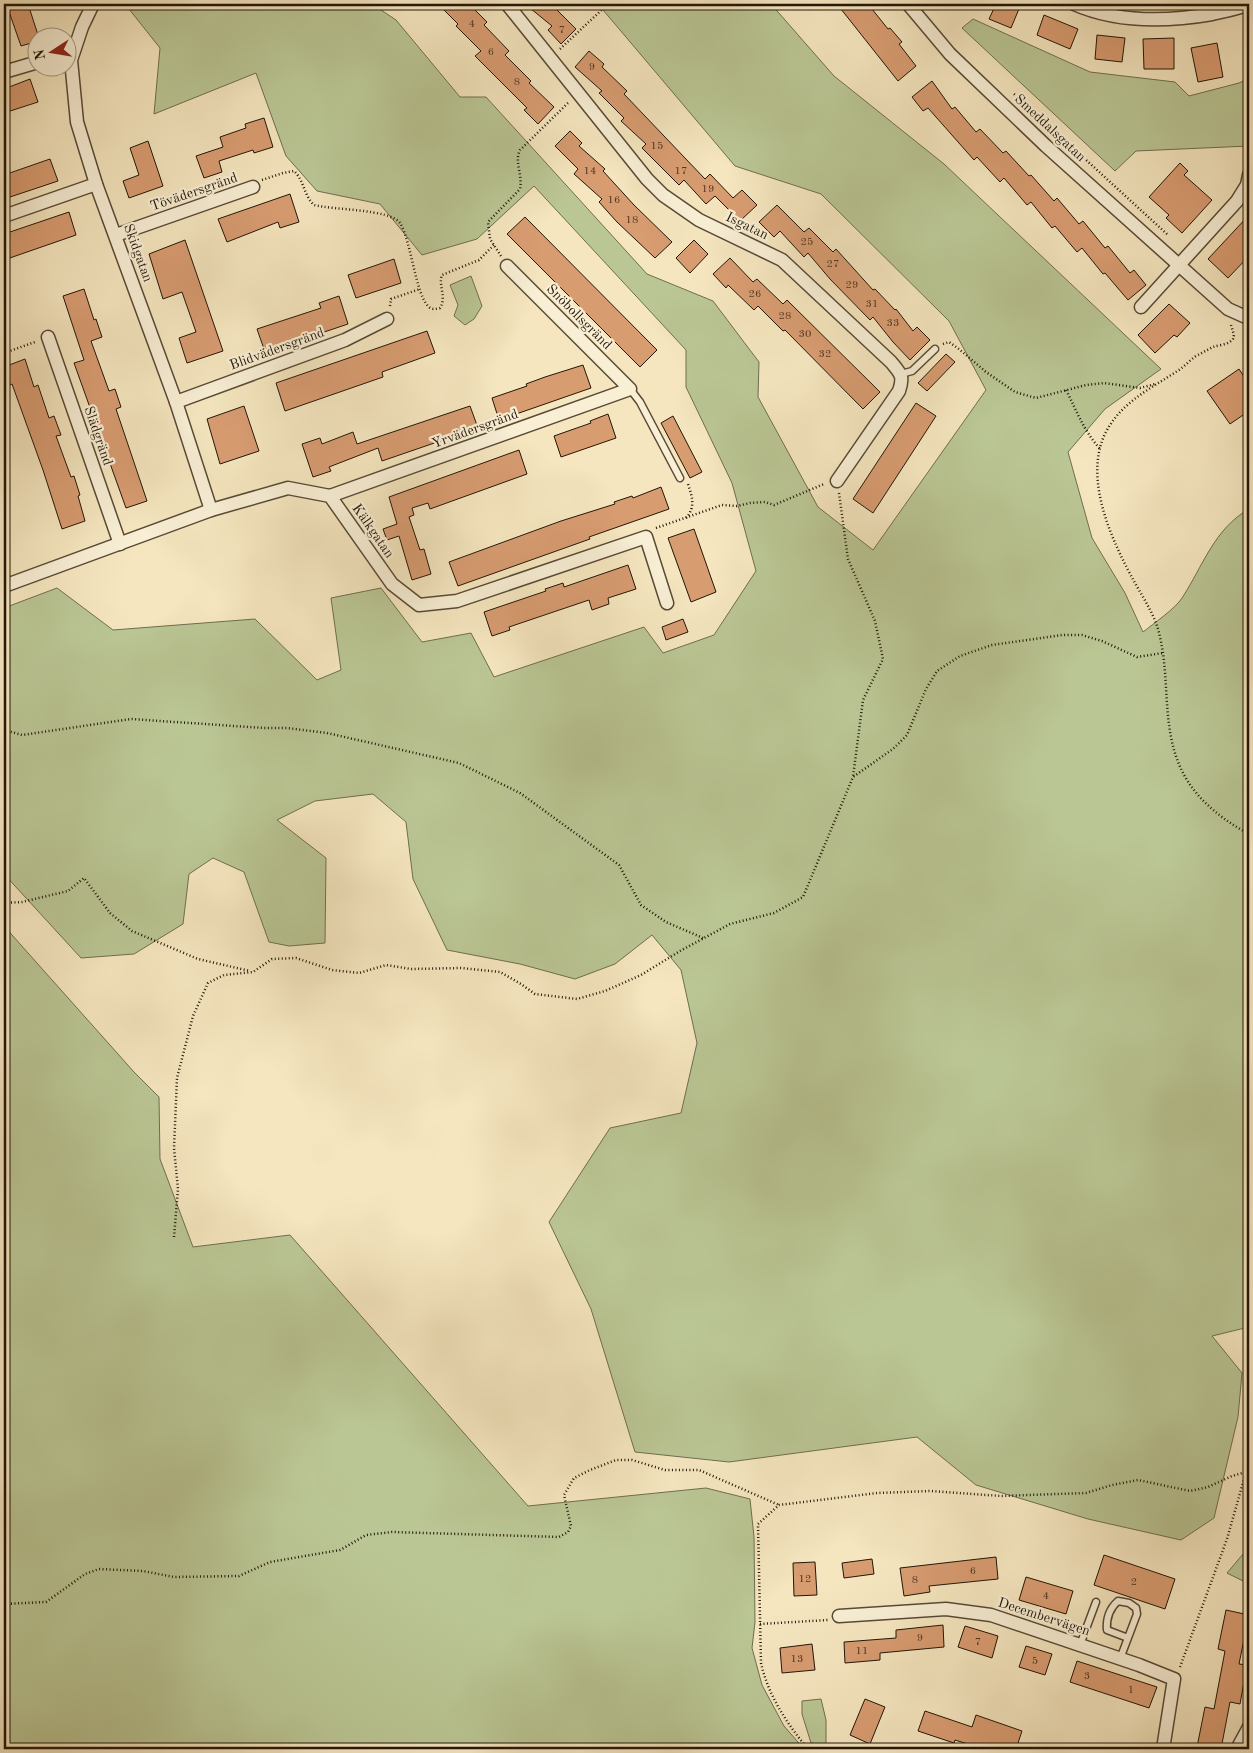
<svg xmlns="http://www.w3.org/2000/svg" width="1253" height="1753" viewBox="0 0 1253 1753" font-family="'Old Standard TT',serif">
	<rect width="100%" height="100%" fill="#f5e6bf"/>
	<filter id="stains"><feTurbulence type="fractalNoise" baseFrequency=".004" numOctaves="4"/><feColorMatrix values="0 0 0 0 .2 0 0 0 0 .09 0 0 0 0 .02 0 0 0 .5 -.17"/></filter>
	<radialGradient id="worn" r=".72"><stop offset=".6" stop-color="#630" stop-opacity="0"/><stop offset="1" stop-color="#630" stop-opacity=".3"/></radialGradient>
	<g fill="#bac694" stroke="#6e6e4e">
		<path d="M125,4h78l6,3 11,-3h152l24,16 64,77h26l161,177 66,27 46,61 -1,35 60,110 55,43 113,-160 -37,-69 -128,-127 -86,-28 -137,-162h173l63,72 110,88 217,205 -56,40 -37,43 24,86 33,55 18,39c10,-8 33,-24 39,-34 21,-32 32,-69 67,-89v818l-37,9 30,37 -4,44 -24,101 -33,22 -93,-21 -112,-34 -59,-48 -188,25 -94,-10 -44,-143 -42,-87 61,-94 71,-15 16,-70 -16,-73 -29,-35 -37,29 -40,15 -55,-15 -73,-14 -34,-71 -7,-57 -33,-28 -58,7 -38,19 49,38 -1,85 -36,3 -20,-4 -25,-70 -31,-14 -24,16 -6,50 -49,30 -53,4 -77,-84v-266l53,-20 56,42 142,-11 62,61 24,-10 -10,-72 50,-10 41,54 49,-9 23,44 150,-50 19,26 51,-18 42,-64 -24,-88 -46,-96v-37l-152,-164 -57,53 -55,16 -42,-51 -63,-13 -31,-35 -30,-83 -102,41 6,-66z"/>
		<polygon points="973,19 1090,72 1175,82 1189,96 1239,83 1249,78 1249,146 1136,151 1115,171 962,28"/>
		<polygon points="471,276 482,306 474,319 465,325 454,316 458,305 450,285"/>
		<polygon points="4,926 134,1072 159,1097 160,1159 193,1247 290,1235 528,1506 706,1488 750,1499 754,1537 755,1622 752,1648 762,1685 784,1726 804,1749 4,1749"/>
		<polygon points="1249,1547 1249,1584 1227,1573"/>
		<polygon points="821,1699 826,1720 826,1745 811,1743 802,1714 802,1701"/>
	</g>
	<g fill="#d89c71" stroke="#231608">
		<polygon points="14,4 28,4 39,38 38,38 38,41 21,46 7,6"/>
		<polygon points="438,4 469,4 487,22 484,25 509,51 505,55 531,81 529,83 554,107 538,124 524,110 527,108 475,56 481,51 456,26 458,24"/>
		<polygon points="525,4 551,4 576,29 561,44 548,30 552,26"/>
		<polygon points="837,4 868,4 888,29 890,28 902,42 899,44 916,66 898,81"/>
		<polygon points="996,4 1021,4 1011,28 989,19"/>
		<polygon points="1044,15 1078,29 1070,49 1037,35"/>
		<polygon points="1097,35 1125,38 1122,62 1095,59"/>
		<polygon points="1174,38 1174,69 1144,69 1143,39"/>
		<polygon points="1217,43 1223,77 1198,82 1191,48"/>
		<polygon points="589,51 604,64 602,67 627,91 624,94 705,179 710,174 733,198 742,190 757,205 740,221 715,196 706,204 684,180 679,185 642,148 646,144 621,121 624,118 599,93 602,91 575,67"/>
		<polygon points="30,79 38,102 4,113 4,89"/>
		<polygon points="932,81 952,109 955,107 976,132 980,129 1003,153 1006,151 1029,176 1031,175 1054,201 1057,198 1079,224 1083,221 1105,248 1108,246 1130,273 1134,270 1146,285 1128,300 1105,273 1103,274 1082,248 1077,252 1055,226 1052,228 1031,202 1027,205 1004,178 1000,182 977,157 974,160 928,108 923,111 912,97"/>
		<polygon points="264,118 273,147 254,153 253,150 219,161 222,172 204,178 196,156 223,147 220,137 246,128 245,124"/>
		<polygon points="570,131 582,143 579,146 605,169 603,171 634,205 672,242 655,258 617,222 599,202 602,199 574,174 578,169 555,146"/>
		<polygon points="148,141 163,186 129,198 123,181 139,175 130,148"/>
		<polygon points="50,159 58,181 4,199 4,175"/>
		<polygon points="1180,163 1188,171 1184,175 1212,200 1182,233 1166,218 1169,215 1149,197"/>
		<polygon points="290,194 299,222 280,228 278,222 227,242 218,219"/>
		<polygon points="777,205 804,232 809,228 833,252 836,249 873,290 875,289 895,310 896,309 913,331 917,327 930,340 910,360 893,342 873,317 870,320 830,279 808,253 804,257 780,231 774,237 759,222"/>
		<polygon points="69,212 76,235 4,260 4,234"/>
		<polygon points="1249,215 1249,256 1228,278 1208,259"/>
		<polygon points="525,217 657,350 640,367 507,234"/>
		<polygon points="185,240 223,351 187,363 179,338 196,332 182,292 163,299 149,254"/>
		<polygon points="694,240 708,254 690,273 676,258"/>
		<polygon points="730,258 753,282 757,279 783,304 787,300 880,392 863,409 785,330 783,331 758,306 754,310 728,285 726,288 713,274"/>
		<polygon points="394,259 401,283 356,298 348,275"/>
		<polygon points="84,289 94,320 96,319 102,337 91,341 109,391 115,389 121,407 116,409 147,501 126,508 74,363 84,360 63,296"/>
		<polygon points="339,296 348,324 265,352 257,329 321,308 319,303"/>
		<polygon points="1169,304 1190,323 1177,337 1174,335 1155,353 1138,335"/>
		<polygon points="427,331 435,353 382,372 383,377 285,411 276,383"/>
		<polygon points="946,354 955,362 927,391 918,383"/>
		<polygon points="25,359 34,387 38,385 49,418 54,416 61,435 56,436 71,477 74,476 80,495 78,496 85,521 62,529 43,470 12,384 8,386 4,375 4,367"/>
		<polygon points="583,365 591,388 499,420 492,398 527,386 526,384 545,377"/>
		<polygon points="1239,369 1249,384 1249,411 1230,424 1207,391"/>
		<polygon points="916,403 936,416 873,513 853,499"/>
		<polygon points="244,406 259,451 220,464 207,419"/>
		<polygon points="470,406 478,428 382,461 378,448 329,467 331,471 313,477 302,444 320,438 322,444 353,432 357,444"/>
		<polygon points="608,414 616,438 561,457 554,436 591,423 590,421"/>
		<polygon points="673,416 702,472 690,478 661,423"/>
		<polygon points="519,450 527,474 430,509 428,503 412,508 414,515 409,517 420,550 424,549 431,574 412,580 399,536 387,540 383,529 397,524 389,497"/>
		<polygon points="661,487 669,509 589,537 590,539 458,586 449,562 561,521 615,504 614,502 632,496 633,498"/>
		<polygon points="694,529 716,592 691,602 668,538"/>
		<polygon points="628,565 636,589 608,598 609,604 592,610 589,600 509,627 510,630 492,636 484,612 546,591 545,589 563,583 564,587"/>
		<polygon points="683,619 688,632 666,640 662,627"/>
		<polygon points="1104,1555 1175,1579 1165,1609 1094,1585"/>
		<polygon points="996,1557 998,1579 929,1586 930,1592 904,1596 900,1568"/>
		<polygon points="872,1559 874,1574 844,1578 842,1563"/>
		<polygon points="815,1562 817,1595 794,1596 793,1563"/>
		<polygon points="1026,1577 1073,1591 1066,1614 1019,1600"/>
		<polygon points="1226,1610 1249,1615 1239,1664 1247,1665 1240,1704 1230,1702 1221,1749 1211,1749 1197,1747 1205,1707 1214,1709 1225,1651 1218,1649"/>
		<polygon points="943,1625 944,1647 880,1653 880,1660 845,1663 844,1642 896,1638 896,1630"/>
		<polygon points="965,1626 998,1636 992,1658 958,1647"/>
		<polygon points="812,1644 815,1670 782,1673 780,1648"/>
		<polygon points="1026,1646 1052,1654 1045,1675 1019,1667"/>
		<polygon points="1077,1661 1157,1687 1149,1708 1070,1682"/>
		<polygon points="865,1699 885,1707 870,1744 850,1735"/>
		<polygon points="925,1711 972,1727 976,1715 1022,1731 1016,1749 984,1749 955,1740 954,1743 918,1731"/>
	</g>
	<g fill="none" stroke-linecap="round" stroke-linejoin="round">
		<g stroke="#584a36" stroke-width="9">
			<g id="lane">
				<polyline points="901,374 912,371 935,349"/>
				<polyline points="630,389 640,402 680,478"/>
				<polyline points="1080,1645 1096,1602"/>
				<path d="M1120,1659l17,-45 -1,-6 -7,-5 -11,-2c-9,8 -12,17 -11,29l21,8"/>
			</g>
		</g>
		<g stroke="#584a36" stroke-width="15">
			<g id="street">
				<polyline points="93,4 82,27 71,60 77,122 96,184 176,402 211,510"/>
				<path d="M507,4l140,175 16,16 36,25 83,40 109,102c10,12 13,14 8,29l-62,90"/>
				<polyline points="908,4 950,54 1046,146 1228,309 1248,318 1249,316"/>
				<path d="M1074,4c43,19 92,18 138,10 13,-3 25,-5 37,-10"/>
				<polyline points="4,72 38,62"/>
				<polyline points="4,216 96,184"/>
				<polyline points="116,235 253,187"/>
				<polyline points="1141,307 1237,201 1247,185 1249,175"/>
				<polyline points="48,337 120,544"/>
				<polyline points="176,402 345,340 387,319"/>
				<polyline points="330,496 630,389 507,266"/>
				<polyline points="4,586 211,510 288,488 330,496 392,584 419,605 457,601 646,537 667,603"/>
				<polyline points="839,1616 946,1609 991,1615 1139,1665 1174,1679 1163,1749"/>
				<polyline points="1237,1749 1249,1727"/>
			</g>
		</g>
		<g stroke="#231608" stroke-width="2.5" stroke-dasharray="1 2.5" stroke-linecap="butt">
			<polyline points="560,49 608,4"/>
			<polyline points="1014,94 1168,235"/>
			<path d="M262,180l21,-7 11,-2c10,9 10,25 20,34 19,5 76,4 86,18 12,20 15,71 29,84 3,3 7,2 11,1 7,-11 -2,-22 2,-33l37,-15 15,-15"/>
			<path d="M501,256l-11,-17 -2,-17 32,-33c3,-14 -6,-27 0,-39l49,-48"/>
			<polyline points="390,306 391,299 420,289"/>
			<path d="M1231,325l3,10c-1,3 0,4 -3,6 -5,4 -13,4 -18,6 -6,3 -11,6 -17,9 -6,4 -11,10 -17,14 -29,19 -60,33 -75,66 -20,46 9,107 31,147 10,18 21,34 25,54 11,48 0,99 27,143 14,23 39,42 62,54"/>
			<polyline points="943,344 949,342 959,349 986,372 1015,392 1036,398 1086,385 1104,383 1140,388 1155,384"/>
			<polyline points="4,353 35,342"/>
			<path d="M1066,390c12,23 16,38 34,59"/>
			<polyline points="839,493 848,559 875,621 883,659 863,700 853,777"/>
			<path d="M686,518c10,-11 6,-22 2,-34"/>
			<polyline points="656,528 722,505 737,506 750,503 765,502 774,505 824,484"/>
			<polyline points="4,730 22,735 131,719 264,728 287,728 327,733 459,763 520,793 619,865 641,905 666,922 703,938"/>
			<polyline points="4,903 22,902 68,891 84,878 110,913 132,931 198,959 250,971"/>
			<polyline points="174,1237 178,1189 174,1148 177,1078 193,1016 208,983 224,975 253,972 272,959 296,958 332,970 359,973 386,965 411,969 461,968 500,972 521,984 535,994 577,999 605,991 641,975 680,951 730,924 774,913 803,897 853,777 893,749 907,735 926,689 937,671 960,656 992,645 1062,635 1082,635 1102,641 1137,657 1163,653"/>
			<polyline points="4,1604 46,1602 85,1574 99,1569 143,1571 174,1577 239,1576 270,1562 340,1550 366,1535 392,1532 559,1537 568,1532 571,1526 564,1495 574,1478 590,1470 616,1460 632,1460 665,1470 699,1470 779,1505"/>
			<polyline points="760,1624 828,1620"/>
			<polyline points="1180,1667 1227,1539 1246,1472 1249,1466"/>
			<path d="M808,1749c-21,-25 -40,-54 -47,-86l-3,-139 21,-19 98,-12 54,-2 70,5 85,-3 26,-8 26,-5 52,11 18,-4 24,-11 14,-4"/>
		</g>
		<use href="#lane" stroke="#f8efd5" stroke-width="6"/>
		<use href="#street" stroke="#f8efd5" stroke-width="12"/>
	</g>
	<g text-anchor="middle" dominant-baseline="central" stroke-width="4.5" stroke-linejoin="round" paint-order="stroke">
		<g font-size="11" fill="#503822">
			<text x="472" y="24">4</text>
			<text x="562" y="30">7</text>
			<text x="491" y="52">6</text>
			<text x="592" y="67">9</text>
			<text x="517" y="82">8</text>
			<text x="657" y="146">15</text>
			<text x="590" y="171">14</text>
			<text x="681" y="171">17</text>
			<text x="708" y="189">19</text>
			<text x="614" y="200">16</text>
			<text x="632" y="220">18</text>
			<text x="807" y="242">25</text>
			<text x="833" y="264">27</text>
			<text x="852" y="285">29</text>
			<text x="755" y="294">26</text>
			<text x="872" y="304">31</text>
			<text x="785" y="316">28</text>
			<text x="893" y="323">33</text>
			<text x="805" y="334">30</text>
			<text x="825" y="354">32</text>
			<text x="973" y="1571">6</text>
			<text x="805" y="1579">12</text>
			<text x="915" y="1580">8</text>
			<text x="1134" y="1582">2</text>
			<text x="1046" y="1596">4</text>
			<text x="920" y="1638">9</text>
			<text x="978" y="1642">7</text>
			<text x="862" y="1651">11</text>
			<text x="797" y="1659">13</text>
			<text x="1035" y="1661">5</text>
			<text x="1087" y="1676">3</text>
			<text x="1131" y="1690">1</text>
		</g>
		<g font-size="14" fill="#231608" stroke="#f8efd5">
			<text transform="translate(1050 128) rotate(43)">Smeddalsgatan</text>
			<text transform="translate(194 192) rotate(-19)">Tövädersgränd</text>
			<text transform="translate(747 226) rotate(26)">Isgatan</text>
			<text transform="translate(138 253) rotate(70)">Skidgatan</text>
			<text transform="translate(579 317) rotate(45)">Snöbollsgränd</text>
			<text transform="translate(277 349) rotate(-20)">Blidvädersgränd</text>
			<text transform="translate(475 429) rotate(-20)">Yrvädersgränd</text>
			<text transform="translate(98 436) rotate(71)">Slädgränd</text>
			<text transform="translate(373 531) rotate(55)">Kälkgatan</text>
			<text transform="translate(1044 1617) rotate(18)">Decembervägen</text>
		</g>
	</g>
	<rect width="1253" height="1753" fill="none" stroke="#f5e6bf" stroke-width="20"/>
	<rect x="5" y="5" width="1243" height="1743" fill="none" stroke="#231608" stroke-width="2.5"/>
	<rect x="10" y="10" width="1233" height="1733" fill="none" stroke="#231608"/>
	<g transform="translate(52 52) rotate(258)"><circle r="24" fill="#f8efd5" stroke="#a39883"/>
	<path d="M0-4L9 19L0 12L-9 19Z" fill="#8f2418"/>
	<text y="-8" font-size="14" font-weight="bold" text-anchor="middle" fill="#231608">N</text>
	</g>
	<rect width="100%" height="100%" filter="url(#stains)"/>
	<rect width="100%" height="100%" fill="url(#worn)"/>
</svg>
